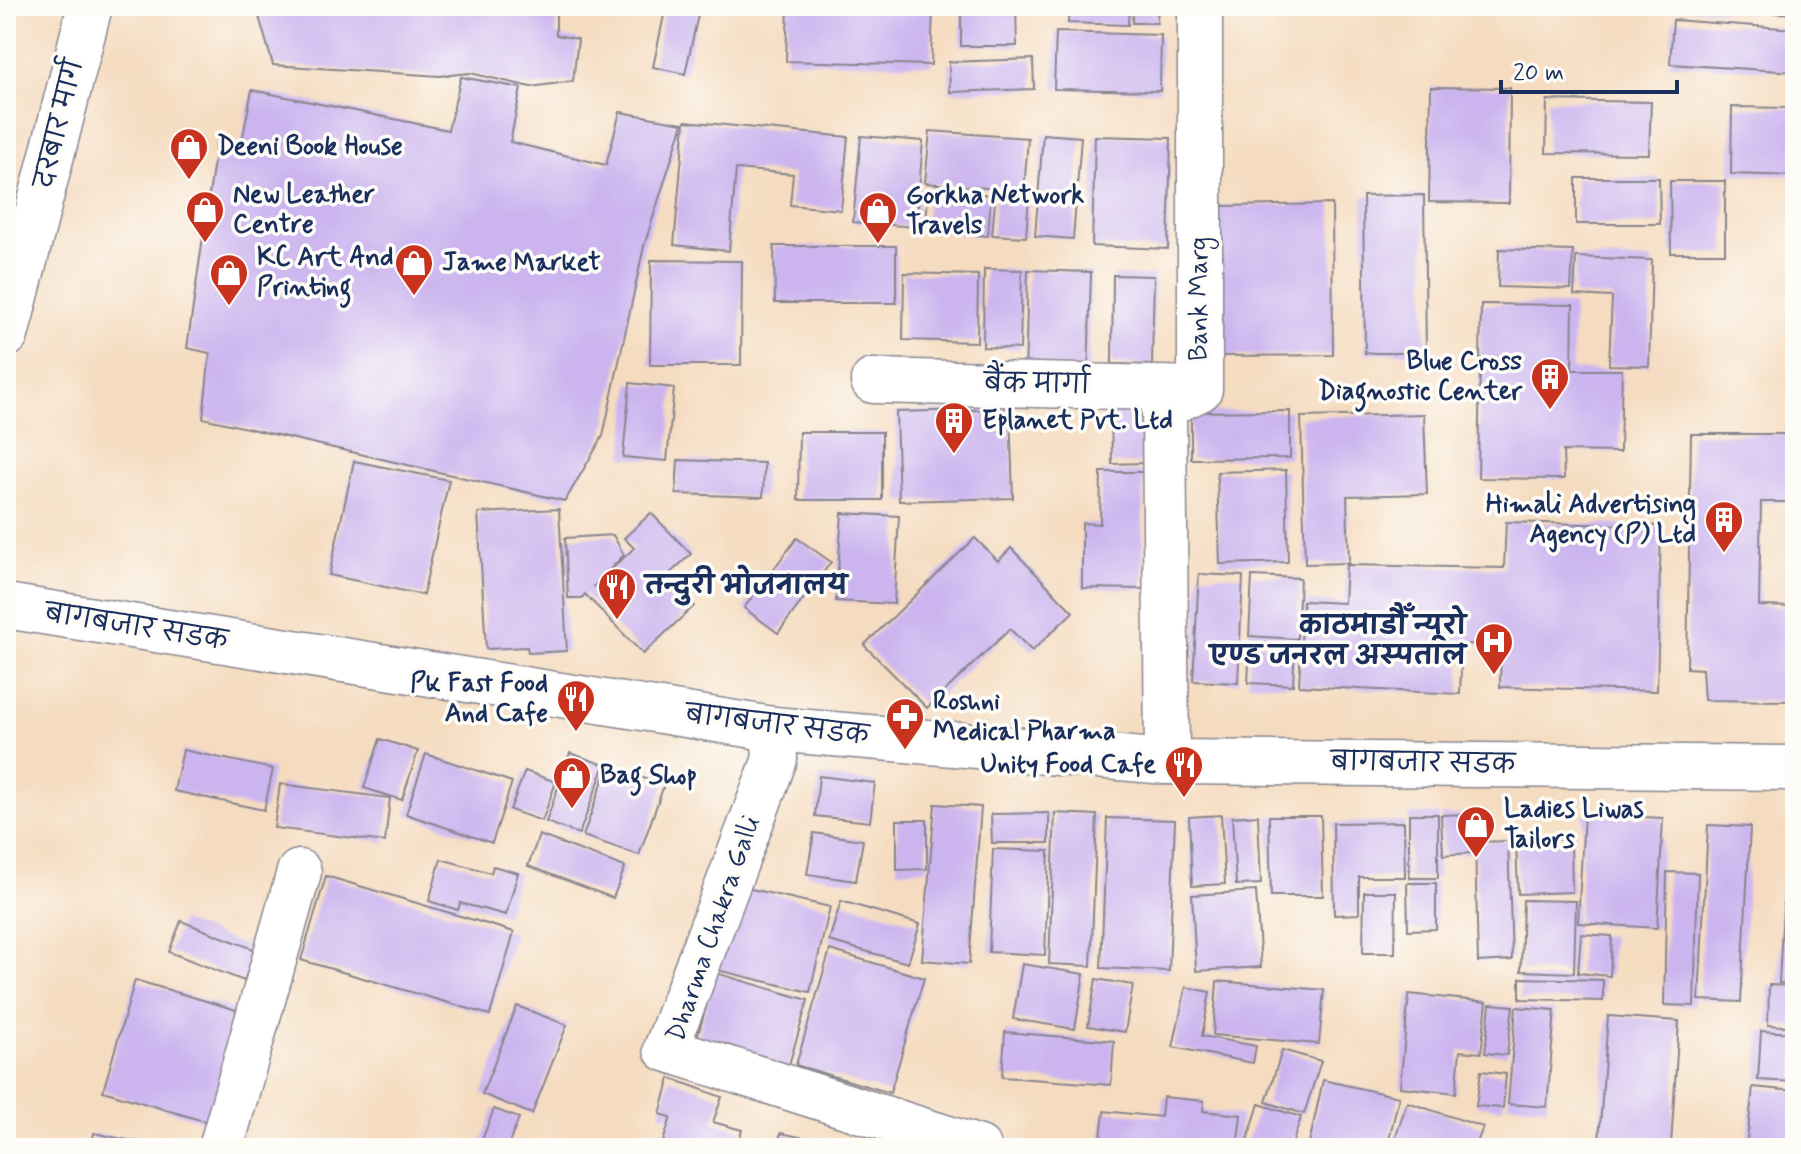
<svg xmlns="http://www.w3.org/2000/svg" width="1801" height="1154" viewBox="0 0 1801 1154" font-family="Mynerve,'Playpen Sans Deva',sans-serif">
	<rect width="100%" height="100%" fill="#fdfcf7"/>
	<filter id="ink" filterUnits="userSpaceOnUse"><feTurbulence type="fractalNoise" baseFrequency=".0125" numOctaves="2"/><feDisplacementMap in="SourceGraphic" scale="16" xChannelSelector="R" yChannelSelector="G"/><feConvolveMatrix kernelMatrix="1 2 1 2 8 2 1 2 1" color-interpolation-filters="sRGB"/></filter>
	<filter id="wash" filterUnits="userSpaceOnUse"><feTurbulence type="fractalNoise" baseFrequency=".006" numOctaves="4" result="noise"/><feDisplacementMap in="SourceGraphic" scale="32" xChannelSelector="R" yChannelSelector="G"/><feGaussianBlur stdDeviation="1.8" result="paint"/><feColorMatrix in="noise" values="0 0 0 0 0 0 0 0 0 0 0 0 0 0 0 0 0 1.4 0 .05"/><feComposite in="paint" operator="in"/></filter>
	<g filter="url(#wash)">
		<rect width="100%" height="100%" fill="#f5dbbf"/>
		<g id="blocks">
			<g fill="#ccb5ef">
				<polygon points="256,6 556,6 556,35 578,39 573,81 531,87 470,73 440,76 273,65"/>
				<polygon points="666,6 700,6 685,74 653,67"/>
				<polygon points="788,6 933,6 931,65 786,61"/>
				<polygon points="961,6 1016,6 1017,46 961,46"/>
				<polygon points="1069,6 1129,6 1128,25 1068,23"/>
				<polygon points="1133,6 1158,6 1157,23 1132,23"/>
				<polygon points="1211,6 1253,6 1252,14 1211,13"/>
				<polygon points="1364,6 1487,6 1487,12 1364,11"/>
				<polygon points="1682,6 1795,6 1795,14 1682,8"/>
				<polygon points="1673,20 1795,29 1795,72 1670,64"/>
				<polygon points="1056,32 1161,35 1160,91 1054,89"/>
				<polygon points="1033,59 1034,89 950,92 949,62"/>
				<polygon points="461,77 521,88 510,142 606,165 620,112 683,123 644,246 603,436 565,501 203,418 210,353 187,348 217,140 241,146 252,90 448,130"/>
				<polygon points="1431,87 1510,88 1509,203 1429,202"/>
				<polygon points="1547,100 1651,102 1649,154 1546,153"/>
				<polygon points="1732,107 1795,108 1793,176 1731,174"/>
				<polygon points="685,121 848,137 841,210 790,205 793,174 736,169 729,251 674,245"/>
				<polygon points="930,131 1028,138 1024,191 925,183"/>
				<polygon points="1043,134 1081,137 1073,239 1035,236"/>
				<polygon points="861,136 923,141 916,227 853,222"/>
				<polygon points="1095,136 1171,138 1168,249 1092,246"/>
				<polygon points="1576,178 1659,178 1660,224 1576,224"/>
				<polygon points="1670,181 1725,181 1725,253 1671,253"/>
				<polygon points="929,189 991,195 988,236 925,231"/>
				<polygon points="996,192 1029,195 1026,237 992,235"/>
				<polygon points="1424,195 1426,353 1365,353 1363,196"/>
				<polygon points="1332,204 1333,355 1221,356 1219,206"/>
				<polygon points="774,246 896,246 896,303 775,303"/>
				<polygon points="1499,249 1573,251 1571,289 1498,287"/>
				<polygon points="1576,257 1652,260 1649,366 1609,365 1612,297 1574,295"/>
				<polygon points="651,260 742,261 741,365 650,365"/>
				<polygon points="984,269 1022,270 1020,349 983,347"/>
				<polygon points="1028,270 1091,272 1088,378 1025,377"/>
				<polygon points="904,273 978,275 977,342 903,340"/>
				<polygon points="1113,275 1154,276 1152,365 1112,364"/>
				<polygon points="1481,304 1573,305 1572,370 1622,370 1620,452 1563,451 1564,479 1478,478"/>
				<polygon points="630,383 674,388 667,461 623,457"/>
				<polygon points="1111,405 1142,405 1143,463 1112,464"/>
				<polygon points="1010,409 1013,498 899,501 896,412"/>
				<polygon points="1290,411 1290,458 1191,459 1191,412"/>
				<polygon points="1424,414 1427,494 1347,496 1349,563 1305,564 1301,417"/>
				<polygon points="799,432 882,432 882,500 798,500"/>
				<polygon points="1691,434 1795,434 1795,502 1761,502 1759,606 1795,607 1795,701 1704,700 1702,669 1687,668"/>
				<polygon points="678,460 764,463 763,497 676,494"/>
				<polygon points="354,461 449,480 423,595 329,575"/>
				<polygon points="1286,470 1288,562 1220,564 1217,472"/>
				<polygon points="1101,472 1143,472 1143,589 1082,588 1082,523 1100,524"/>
				<polygon points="559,509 567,651 528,653 527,647 486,649 478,513"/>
				<polygon points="651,513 691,554 666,577 694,606 643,654 585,594 582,598 568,598 565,538 613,535 624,555 593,587 634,548 624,538"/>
				<polygon points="842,513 899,516 894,604 836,601"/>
				<polygon points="1506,522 1661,526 1657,691 1500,687 1501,645 1462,644 1460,694 1299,686 1303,601 1344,603 1346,565 1504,568"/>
				<polygon points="797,538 831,562 778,633 744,608"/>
				<polygon points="975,538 998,561 1011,548 1073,612 1032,651 1010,629 927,708 864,645"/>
				<polygon points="1199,574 1243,576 1238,683 1193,681"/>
				<polygon points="1252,576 1300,578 1297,639 1249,636"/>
				<polygon points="1250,643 1295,645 1293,685 1248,683"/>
				<polygon points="380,739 418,751 402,800 364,788"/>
				<polygon points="183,750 273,769 264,810 174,791"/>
				<polygon points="570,753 605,765 579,834 546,822"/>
				<polygon points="426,754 512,782 492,843 406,814"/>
				<polygon points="608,766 664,785 639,855 583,836"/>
				<polygon points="525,771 556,782 542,821 510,810"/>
				<polygon points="819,776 875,783 870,822 815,816"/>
				<polygon points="280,784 390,798 385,842 274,828"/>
				<polygon points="935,804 981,807 969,964 922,960"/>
				<polygon points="1049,813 1049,843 992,843 991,814"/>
				<polygon points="1055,813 1097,815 1091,966 1049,964"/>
				<rect x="1409" y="814" width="29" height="64"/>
				<polygon points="1469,814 1471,853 1443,855 1441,815"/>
				<polygon points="1584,814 1663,818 1657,928 1578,923"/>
				<polygon points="1221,815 1225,884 1192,886 1189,817"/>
				<polygon points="1258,815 1261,884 1236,885 1232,817"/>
				<polygon points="1269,816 1321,816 1323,896 1271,896"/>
				<polygon points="1107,818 1175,820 1169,971 1101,968"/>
				<polygon points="897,820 927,820 927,869 897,870"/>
				<polygon points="1404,822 1405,877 1359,877 1359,914 1334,915 1333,823"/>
				<polygon points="1708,825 1750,827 1741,1002 1699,1000"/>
				<polygon points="1787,831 1795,831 1795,983 1779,983"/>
				<polygon points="814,833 863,840 856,881 807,874"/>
				<polygon points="539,835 625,867 613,898 528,866"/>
				<polygon points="1571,839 1572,892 1518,894 1516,841"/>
				<polygon points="1508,841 1512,960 1478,962 1475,842"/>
				<polygon points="993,849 1049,851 1045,955 989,952"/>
				<polygon points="441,859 491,873 493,866 518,873 506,915 460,903 458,910 429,901"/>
				<polygon points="1667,872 1698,873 1694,1006 1664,1005"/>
				<polygon points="326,876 514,932 490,1015 301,960"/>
				<polygon points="1407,883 1436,883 1436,929 1408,930"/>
				<polygon points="733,885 830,907 810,992 713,969"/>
				<polygon points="1256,891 1261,967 1196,971 1192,895"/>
				<polygon points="1364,892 1396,892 1395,953 1363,953"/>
				<polygon points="1523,900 1576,901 1574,973 1521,971"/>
				<polygon points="841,901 920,924 908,963 829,941"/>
				<polygon points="181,921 256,950 244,981 169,952"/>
				<polygon points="1581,934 1612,936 1610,976 1578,973"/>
				<polygon points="830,950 924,978 890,1093 796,1065"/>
				<polygon points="1022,964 1084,974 1075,1029 1013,1019"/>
				<polygon points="716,973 808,1000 786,1075 694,1048"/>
				<polygon points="1520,978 1603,980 1603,1001 1520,999"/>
				<polygon points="1096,979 1133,985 1125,1032 1088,1026"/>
				<polygon points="135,980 250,1014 217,1125 103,1091"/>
				<polygon points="1217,981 1324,990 1319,1044 1213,1035"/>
				<polygon points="1769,985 1795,986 1795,1027 1768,1025"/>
				<polygon points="1186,987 1210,992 1202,1036 1256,1046 1253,1063 1173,1047"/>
				<polygon points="1409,994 1487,1002 1481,1053 1460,1051 1456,1093 1400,1087"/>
				<polygon points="1490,1004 1513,1006 1507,1055 1485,1053"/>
				<polygon points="517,1006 567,1025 532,1114 482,1094"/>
				<polygon points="1516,1007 1555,1010 1547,1107 1508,1104"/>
				<polygon points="1608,1016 1679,1021 1671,1145 1599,1141"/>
				<polygon points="1761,1031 1795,1033 1795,1082 1758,1080"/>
				<polygon points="1005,1032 1114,1041 1111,1085 1002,1077"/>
				<polygon points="1282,1050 1321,1061 1304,1114 1266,1102"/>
				<polygon points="1481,1071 1506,1074 1503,1108 1476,1106"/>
				<polygon points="670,1078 722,1097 713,1122 742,1130 737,1148 661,1148 671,1117 660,1114"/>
				<polygon points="1323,1080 1399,1097 1387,1148 1308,1148"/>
				<polygon points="1753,1087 1795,1091 1795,1148 1746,1148"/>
				<polygon points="1163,1097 1204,1101 1203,1111 1241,1115 1237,1148 1100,1146 1104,1111 1161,1117"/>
				<polygon points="1407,1102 1483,1127 1475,1148 1392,1148"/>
				<polygon points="1259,1104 1301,1117 1291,1148 1245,1148"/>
				<polygon points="494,1109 519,1118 507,1148 481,1143"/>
				<polygon points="94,1133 162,1147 162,1148 91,1148"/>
				<polygon points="781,1133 818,1141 816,1148 750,1148 753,1137 778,1143"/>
			</g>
		</g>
	</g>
	<g filter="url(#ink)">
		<use href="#blocks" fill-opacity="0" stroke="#88858e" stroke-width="2"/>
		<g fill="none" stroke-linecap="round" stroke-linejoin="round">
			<g stroke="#88858e" stroke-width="47">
				<g id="minor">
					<polyline points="873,381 1198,389"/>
					<polyline points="773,729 775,759 666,1049 979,1148"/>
					<polyline points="1167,762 1164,406 1200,389 1200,6"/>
					<polyline points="221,1148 299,872"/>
				</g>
			</g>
			<g stroke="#88858e" stroke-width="47">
				<g id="major">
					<polyline points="6,335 90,6"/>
					<polyline points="6,606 773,729 1167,762 1795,768"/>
				</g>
			</g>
			<use href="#minor" stroke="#fff" stroke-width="44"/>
			<use href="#major" stroke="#fff" stroke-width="44"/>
		</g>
	</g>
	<defs>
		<g id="shop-pin" transform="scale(2)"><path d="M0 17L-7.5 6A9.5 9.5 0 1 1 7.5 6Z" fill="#c8321e" stroke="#fdfcf7"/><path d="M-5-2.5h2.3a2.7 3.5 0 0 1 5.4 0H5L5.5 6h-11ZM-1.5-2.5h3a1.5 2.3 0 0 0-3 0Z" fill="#fff"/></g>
		<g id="building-pin" transform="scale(2)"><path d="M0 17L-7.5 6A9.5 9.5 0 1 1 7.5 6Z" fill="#c8321e" stroke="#fdfcf7"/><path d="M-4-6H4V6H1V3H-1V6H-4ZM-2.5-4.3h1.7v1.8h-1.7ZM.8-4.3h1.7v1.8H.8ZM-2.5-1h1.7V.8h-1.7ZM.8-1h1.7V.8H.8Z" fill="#fff"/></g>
		<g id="restaurant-pin" transform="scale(2)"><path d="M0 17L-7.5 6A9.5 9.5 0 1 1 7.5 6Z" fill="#c8321e" stroke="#fdfcf7"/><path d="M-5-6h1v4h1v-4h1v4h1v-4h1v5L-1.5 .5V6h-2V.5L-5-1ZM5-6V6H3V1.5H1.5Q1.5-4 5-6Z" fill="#fff"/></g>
		<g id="hospital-pin" transform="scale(2)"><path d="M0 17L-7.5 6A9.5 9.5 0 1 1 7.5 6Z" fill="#c8321e" stroke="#fdfcf7"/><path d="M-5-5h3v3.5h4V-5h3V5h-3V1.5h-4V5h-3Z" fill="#fff"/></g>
		<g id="pharmacy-pin" transform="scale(2)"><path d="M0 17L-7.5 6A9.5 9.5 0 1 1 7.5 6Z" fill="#c8321e" stroke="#fdfcf7"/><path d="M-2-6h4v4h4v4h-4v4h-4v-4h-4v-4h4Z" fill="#fff"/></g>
	</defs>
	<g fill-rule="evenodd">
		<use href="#shop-pin" x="189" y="147"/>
		<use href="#shop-pin" x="205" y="210"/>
		<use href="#shop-pin" x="878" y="211"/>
		<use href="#shop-pin" x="414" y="263"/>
		<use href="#shop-pin" x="229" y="273"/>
		<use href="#building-pin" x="1550" y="377"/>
		<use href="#building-pin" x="954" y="421"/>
		<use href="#building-pin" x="1724" y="520"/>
		<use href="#restaurant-pin" x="617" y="587"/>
		<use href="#hospital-pin" x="1494" y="642"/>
		<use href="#restaurant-pin" x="576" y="699"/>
		<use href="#pharmacy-pin" x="905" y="717"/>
		<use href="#restaurant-pin" x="1184" y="765"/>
		<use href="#shop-pin" x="572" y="776"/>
		<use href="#shop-pin" x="1476" y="825"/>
	</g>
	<g text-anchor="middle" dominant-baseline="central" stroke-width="7" stroke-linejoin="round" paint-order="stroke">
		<g font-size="26" fill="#1b2f5e" stroke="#fdfcf7">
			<text transform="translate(60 124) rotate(-76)">दरबार मार्ग</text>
			<text transform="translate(1200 299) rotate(-90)">Bank Marg</text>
			<text transform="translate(1037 385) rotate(1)">बैंक मार्गा</text>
			<text transform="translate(136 628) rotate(9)">बागबजार सडक</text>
			<text transform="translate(777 726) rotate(7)">बागबजार सडक</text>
			<text transform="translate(1423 764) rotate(1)">बागबजार सडक</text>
			<text transform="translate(714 929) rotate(-71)">Dharma Chakra Galli</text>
		</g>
		<g font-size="26" font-weight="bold" fill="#1b2f5e" stroke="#fdfcf7" text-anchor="start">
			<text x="217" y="147">Deeni Book House</text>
			<text x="233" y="195">New Leather<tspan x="233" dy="30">Centre</tspan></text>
			<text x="906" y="196">Gorkha Network<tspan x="906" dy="30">Travels</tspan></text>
			<text x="257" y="258">KC Art And<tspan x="257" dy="30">Printing</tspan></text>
			<text x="442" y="263">Jame Market</text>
			<text x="1522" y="362" text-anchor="end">Blue Cross<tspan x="1522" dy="30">Diagnostic Center</tspan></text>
			<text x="982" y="421">Eplanet Pvt. Ltd</text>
			<text x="1696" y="505" text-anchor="end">Himali Advertising<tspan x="1696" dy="30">Agency (P) Ltd</tspan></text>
			<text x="645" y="587">तन्दुरी भोजनालय</text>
			<text x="1466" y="627" text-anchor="end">काठमाडौँ न्यूरो<tspan x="1466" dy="30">एण्ड जनरल अस्पताल</tspan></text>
			<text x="548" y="684" text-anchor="end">Pk Fast Food<tspan x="548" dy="30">And Cafe</tspan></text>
			<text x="933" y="702">Roshni<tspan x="933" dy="30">Medical Pharma</tspan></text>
			<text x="1156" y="765" text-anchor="end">Unity Food Cafe</text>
			<text x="600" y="776">Bag Shop</text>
			<text x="1504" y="810">Ladies Liwas<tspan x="1504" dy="30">Tailors</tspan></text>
		</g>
	</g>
	<rect width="1801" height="1154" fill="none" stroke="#fdfcf7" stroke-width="32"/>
	<path d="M1501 80v12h176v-12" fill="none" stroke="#1b2f5e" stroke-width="4"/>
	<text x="1513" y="80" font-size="24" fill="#1b2f5e" stroke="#fdfcf7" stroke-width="6" paint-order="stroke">20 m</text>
</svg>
